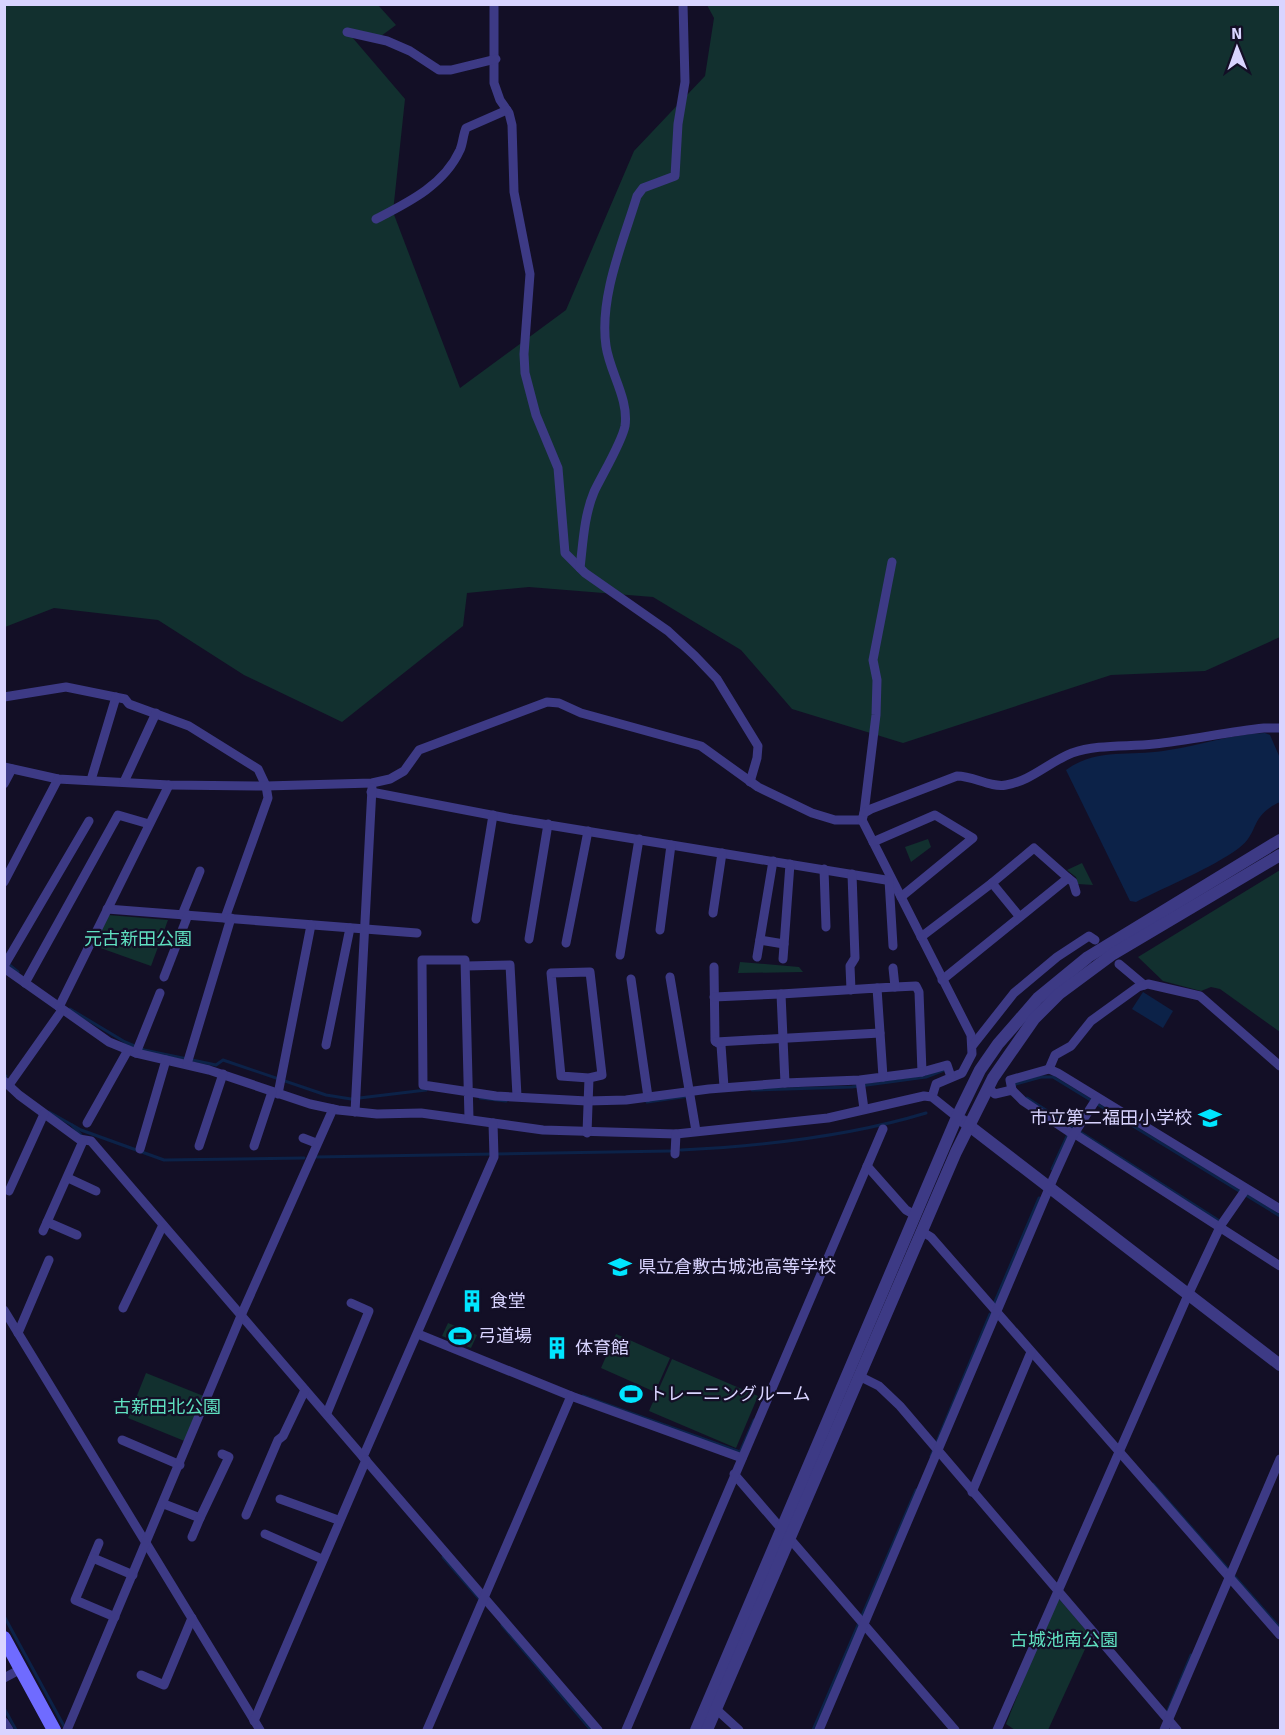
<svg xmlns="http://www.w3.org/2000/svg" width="1285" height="1735" viewBox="0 0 1285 1735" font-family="Signika,'Noto Sans JP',sans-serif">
	<rect width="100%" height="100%" fill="#130f26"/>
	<g fill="#12302f">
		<polygon points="5,5 378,5 396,25 381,36 346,30 405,99 393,212 460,388 566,310 634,151 705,76 714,18 707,5 1280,5 1280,637 1205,671 1111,675 903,743 792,709 741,650 653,597 529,587 467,593 463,626 342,722 244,675 158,620 54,608 5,627"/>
		<polygon points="928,839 931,847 911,862 905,847"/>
		<polygon points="1082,863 1093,885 1078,884 1076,877 1067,870"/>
		<polygon points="1280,870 1280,1032 1220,989 1211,987 1201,991 1163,981 1138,957"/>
		<polygon points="108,915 168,920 151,966 92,945"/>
		<polygon points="740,962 799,967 803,972 738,973"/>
		<polygon points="448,1323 477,1335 471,1348 442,1336"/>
		<polygon points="616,1334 670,1358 655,1392 601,1368"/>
		<polygon points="672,1359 758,1396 736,1448 649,1411"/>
		<polygon points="146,1373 206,1397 187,1442 128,1418"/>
		<polygon points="1060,1600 1091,1636 1048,1730 1015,1730 1006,1724 1055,1601"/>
	</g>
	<g fill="#0c2248">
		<path d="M1265,733l5,2 10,23v44c-31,14 -20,30 -41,46 -29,21 -70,37 -103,54l-6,-1 -64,-131c31,-23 68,-13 103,-20 32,-5 63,-16 96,-17z"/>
		<polygon points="1143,992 1173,1011 1163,1028 1132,1009"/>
	</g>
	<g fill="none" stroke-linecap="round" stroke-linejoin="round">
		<g stroke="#0c2248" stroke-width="3">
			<polyline points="7,963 18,972"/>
			<polyline points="70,1009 125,1042 144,1050 216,1065 223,1060 326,1095 351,1099 426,1090"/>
			<polyline points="4,1075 6,1076"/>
			<polyline points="1012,1085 1041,1077 1053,1077 1280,1216"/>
			<polyline points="752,1090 852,1087 926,1077 944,1070"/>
			<polyline points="480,1098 506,1101"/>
			<polyline points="1027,1098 1221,1222"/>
			<polyline points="647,1102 689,1096"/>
			<polyline points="49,1112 81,1130 164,1160 304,1158"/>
			<polyline points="72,1125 81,1135"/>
			<path d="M681,1150c82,-4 166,-13 245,-37"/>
			<polyline points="315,1157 670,1151"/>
			<polyline points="1052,1169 1068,1134"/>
			<polyline points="994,1304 1039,1198"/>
			<polyline points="583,1396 740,1452"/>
			<polyline points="740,1452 754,1420"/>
			<polyline points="931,1456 990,1314"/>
			<polyline points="1153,1484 1280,1628"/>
			<polyline points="443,1557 482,1602"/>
			<polyline points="4,1616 65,1728"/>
			<polyline points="502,1625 591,1730"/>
			<polyline points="4,1708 16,1730"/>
			<polyline points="1166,1715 1191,1655"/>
			<polyline points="813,1730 916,1490"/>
		</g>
		<g stroke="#3d3a85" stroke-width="9">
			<polyline points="494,4 494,83 500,100 509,113 512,125 514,192 530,274 524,354 525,373 536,415 558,468 565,553 585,573 668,631 695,656 717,679 758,746 757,758 750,782"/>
			<polyline points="347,32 387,41 410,51 439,70 451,70 496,59"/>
			<path d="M376,219c33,-17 68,-34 84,-69 3,-7 3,-15 6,-22l41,-18"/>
			<path d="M580,568c3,-25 4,-52 14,-76 8,-17 28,-50 31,-66 4,-27 -15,-53 -19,-80 -7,-49 17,-104 31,-150l6,-8 32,-12 3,-52 7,-42 -2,-78"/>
			<polyline points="4,697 66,687 125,699 129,704 189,726 258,769 266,786 268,798 225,918"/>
			<polyline points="4,767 58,779 169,785 266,786 372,783 390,779 404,771 419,750 547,702 559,703 581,713 701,746 758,787 812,813 835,820 862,820"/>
			<polyline points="91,780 116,697"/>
			<polyline points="124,782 156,713"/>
			<polyline points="4,784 12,769"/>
			<polyline points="371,792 512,819 892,881"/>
			<polyline points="864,813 876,715 877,680 873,660 892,562"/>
			<path d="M862,820l2,-7 7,-4 86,-33c17,0 33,12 49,9 25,-4 43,-23 66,-32 26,-9 56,-6 82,-9 37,-4 73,-12 110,-16h16"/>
			<polyline points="862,820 971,1035 972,1054 962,1073 936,1084 932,1097"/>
			<polyline points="873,842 935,815 973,838 901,897"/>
			<polyline points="824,869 826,927"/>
			<polyline points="1068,878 1073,882 1076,892"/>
			<polyline points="889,880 893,946"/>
			<polyline points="4,882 58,779"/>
			<polyline points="107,909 417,933"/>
			<polyline points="713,913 722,853"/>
			<polyline points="182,915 200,871"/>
			<polyline points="476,919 493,815"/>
			<polyline points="660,930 671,845"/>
			<polyline points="921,937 992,883"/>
			<polyline points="529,939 548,824"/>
			<polyline points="760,940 784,944"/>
			<polyline points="566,943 588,831"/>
			<polyline points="620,955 639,839"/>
			<polyline points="757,957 773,861"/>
			<polyline points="783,959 790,864"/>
			<polyline points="1119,964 1144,985"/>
			<polyline points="4,966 89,821"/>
			<polyline points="466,966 510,965 517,1096"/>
			<polyline points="714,967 715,1041 721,1045 724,1087"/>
			<polyline points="4,968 109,1042 136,1053 209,1070 310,1104 338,1110 377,1114 421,1113 543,1130 676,1134 828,1118 924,1096 932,1097 957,1117"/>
			<polyline points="164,977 188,915"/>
			<polyline points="670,977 696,1131"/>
			<polyline points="631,979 648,1097"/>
			<polyline points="942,980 1068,878 1034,848 992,883 1019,916"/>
			<polyline points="25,983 118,815 149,824"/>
			<polyline points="895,987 916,986 919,992 922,1072"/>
			<polyline points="877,988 895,987 893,968"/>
			<polyline points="851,990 850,966 855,958 852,874"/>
			<polyline points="714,997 781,994"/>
			<polyline points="59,1007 169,785"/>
			<polyline points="716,1042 880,1033"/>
			<polyline points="326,1045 350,928"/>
			<polyline points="973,1045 1014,993 1057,957 1089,936 1095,940"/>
			<polyline points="136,1053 160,993"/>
			<polyline points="187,1064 231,918"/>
			<polyline points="1049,1069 1055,1055 1071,1046 1091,1021 1138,987 1148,984 1200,996 1280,1066"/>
			<polyline points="883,1077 922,1072 947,1065 951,1077"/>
			<polyline points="860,1080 883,1077 877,988 781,994 785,1083 860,1080 864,1109"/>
			<polyline points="4,1081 19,1095 79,1139 91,1141 598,1730"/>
			<polyline points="9,1085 62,1010"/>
			<polyline points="988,1088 995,1094 1012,1090 1023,1101 1074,1135"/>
			<polyline points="1012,1090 1010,1080 1049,1069 1058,1073 1280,1209"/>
			<polyline points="278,1094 311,925"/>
			<polyline points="355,1112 372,788"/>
			<polyline points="469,1119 465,960 422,960 423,1085 496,1096 587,1101 626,1100 709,1089 785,1083"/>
			<polyline points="87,1123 128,1050"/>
			<polyline points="587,1133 589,1078 561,1076 551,973 590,972 602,1075 589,1078"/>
			<polyline points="1075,1134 1280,1266"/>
			<polyline points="303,1138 316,1143"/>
			<polyline points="199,1146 223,1074"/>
			<polyline points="254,1146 272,1092"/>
			<polyline points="140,1149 166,1060"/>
			<polyline points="675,1154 676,1134"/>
			<polyline points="867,1166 906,1210 915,1215"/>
			<polyline points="68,1178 96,1191"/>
			<polyline points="9,1191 44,1114"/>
			<polyline points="47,1222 77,1235"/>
			<polyline points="43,1231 83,1141"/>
			<polyline points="921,1231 931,1237 1280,1635"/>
			<polyline points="123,1308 163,1225"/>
			<polyline points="4,1310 260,1730"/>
			<polyline points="18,1333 49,1260"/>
			<polyline points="418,1334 571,1396 742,1458"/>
			<polyline points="859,1376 879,1386 900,1406 1177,1730"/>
			<polyline points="327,1413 369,1311 351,1303"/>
			<polyline points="122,1440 180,1465"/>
			<polyline points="363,1457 494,1157 493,1123"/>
			<polyline points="734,1474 955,1730"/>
			<polyline points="972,1492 1031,1352"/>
			<polyline points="280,1499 338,1520"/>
			<polyline points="164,1504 200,1518 229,1457 222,1454"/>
			<polyline points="246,1515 278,1440 283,1436 305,1390"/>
			<polyline points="265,1534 322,1559"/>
			<polyline points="192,1537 200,1518"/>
			<polyline points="99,1543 75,1600 115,1617"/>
			<polyline points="93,1558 133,1575"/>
			<polyline points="141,1675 164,1685 192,1618"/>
			<polyline points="4,1678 21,1669"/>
			<polyline points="716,1709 739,1730"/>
			<polyline points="254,1721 366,1460"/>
			<polyline points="4,1722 9,1730"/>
			<polyline points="67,1730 243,1311 333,1109"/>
			<polyline points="427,1730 571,1396"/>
			<polyline points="626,1730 883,1129"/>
			<polyline points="819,1730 1053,1179 1072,1137 1097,1098"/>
			<polyline points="997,1730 1188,1295 1221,1225 1246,1189"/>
			<polyline points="1164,1730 1280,1459"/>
		</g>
		<g stroke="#3d3a85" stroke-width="12">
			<polyline points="963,1121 1280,1365"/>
			<polyline points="696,1730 957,1117 980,1070 998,1044 1038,998 1088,957 1280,840"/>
			<polyline points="707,1730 956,1152 993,1078 1034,1019 1059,994 1113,954 1280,855"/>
		</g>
		<polyline stroke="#6f6bff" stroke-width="14" points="4,1638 54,1730"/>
	</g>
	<defs>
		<g id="school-bare" transform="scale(1.8)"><path d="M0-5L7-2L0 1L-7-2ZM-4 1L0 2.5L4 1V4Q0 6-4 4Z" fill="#00e5ff" stroke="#130f26" stroke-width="2.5" paint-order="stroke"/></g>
		<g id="building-bare" transform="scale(1.8)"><path d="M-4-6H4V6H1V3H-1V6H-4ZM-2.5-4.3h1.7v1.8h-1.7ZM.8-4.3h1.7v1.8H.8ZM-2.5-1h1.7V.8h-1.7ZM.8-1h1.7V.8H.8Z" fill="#00e5ff" stroke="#130f26" stroke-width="2.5" paint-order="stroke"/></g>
		<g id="stadium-bare" transform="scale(1.8)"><path d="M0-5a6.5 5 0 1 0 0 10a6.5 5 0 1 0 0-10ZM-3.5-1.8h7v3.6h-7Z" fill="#00e5ff" stroke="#130f26" stroke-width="2.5" paint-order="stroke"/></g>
	</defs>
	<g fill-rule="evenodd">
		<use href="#school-bare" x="1210" y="1118"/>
		<use href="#school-bare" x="620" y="1267"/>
		<use href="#building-bare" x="472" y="1301"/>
		<use href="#stadium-bare" x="460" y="1336"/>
		<use href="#building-bare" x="557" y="1348"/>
		<use href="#stadium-bare" x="631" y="1394"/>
	</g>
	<g text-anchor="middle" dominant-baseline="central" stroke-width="4.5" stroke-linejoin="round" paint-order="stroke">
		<g font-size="18" fill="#5fe0c0" stroke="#130f26">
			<text x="138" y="939">元古新田公園</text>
			<text x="167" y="1407">古新田北公園</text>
			<text x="1064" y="1640">古城池南公園</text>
		</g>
		<g font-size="18" fill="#d9d4ff" stroke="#130f26" text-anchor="start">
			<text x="1192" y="1118" text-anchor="end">市立第二福田小学校</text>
			<text x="638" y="1267">県立倉敷古城池高等学校</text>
			<text x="490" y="1301">食堂</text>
			<text x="478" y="1336">弓道場</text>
			<text x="575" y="1348">体育館</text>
			<text x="649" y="1394">トレーニングルーム</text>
		</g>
	</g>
	<rect width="1285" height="1735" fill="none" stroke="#d9d4ff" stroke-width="12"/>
	<g transform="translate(1237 48) rotate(359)" stroke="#130f26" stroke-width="4.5" paint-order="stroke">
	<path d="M0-4.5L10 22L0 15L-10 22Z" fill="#d9d4ff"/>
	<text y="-9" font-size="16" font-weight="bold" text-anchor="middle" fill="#d9d4ff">N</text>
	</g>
</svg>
